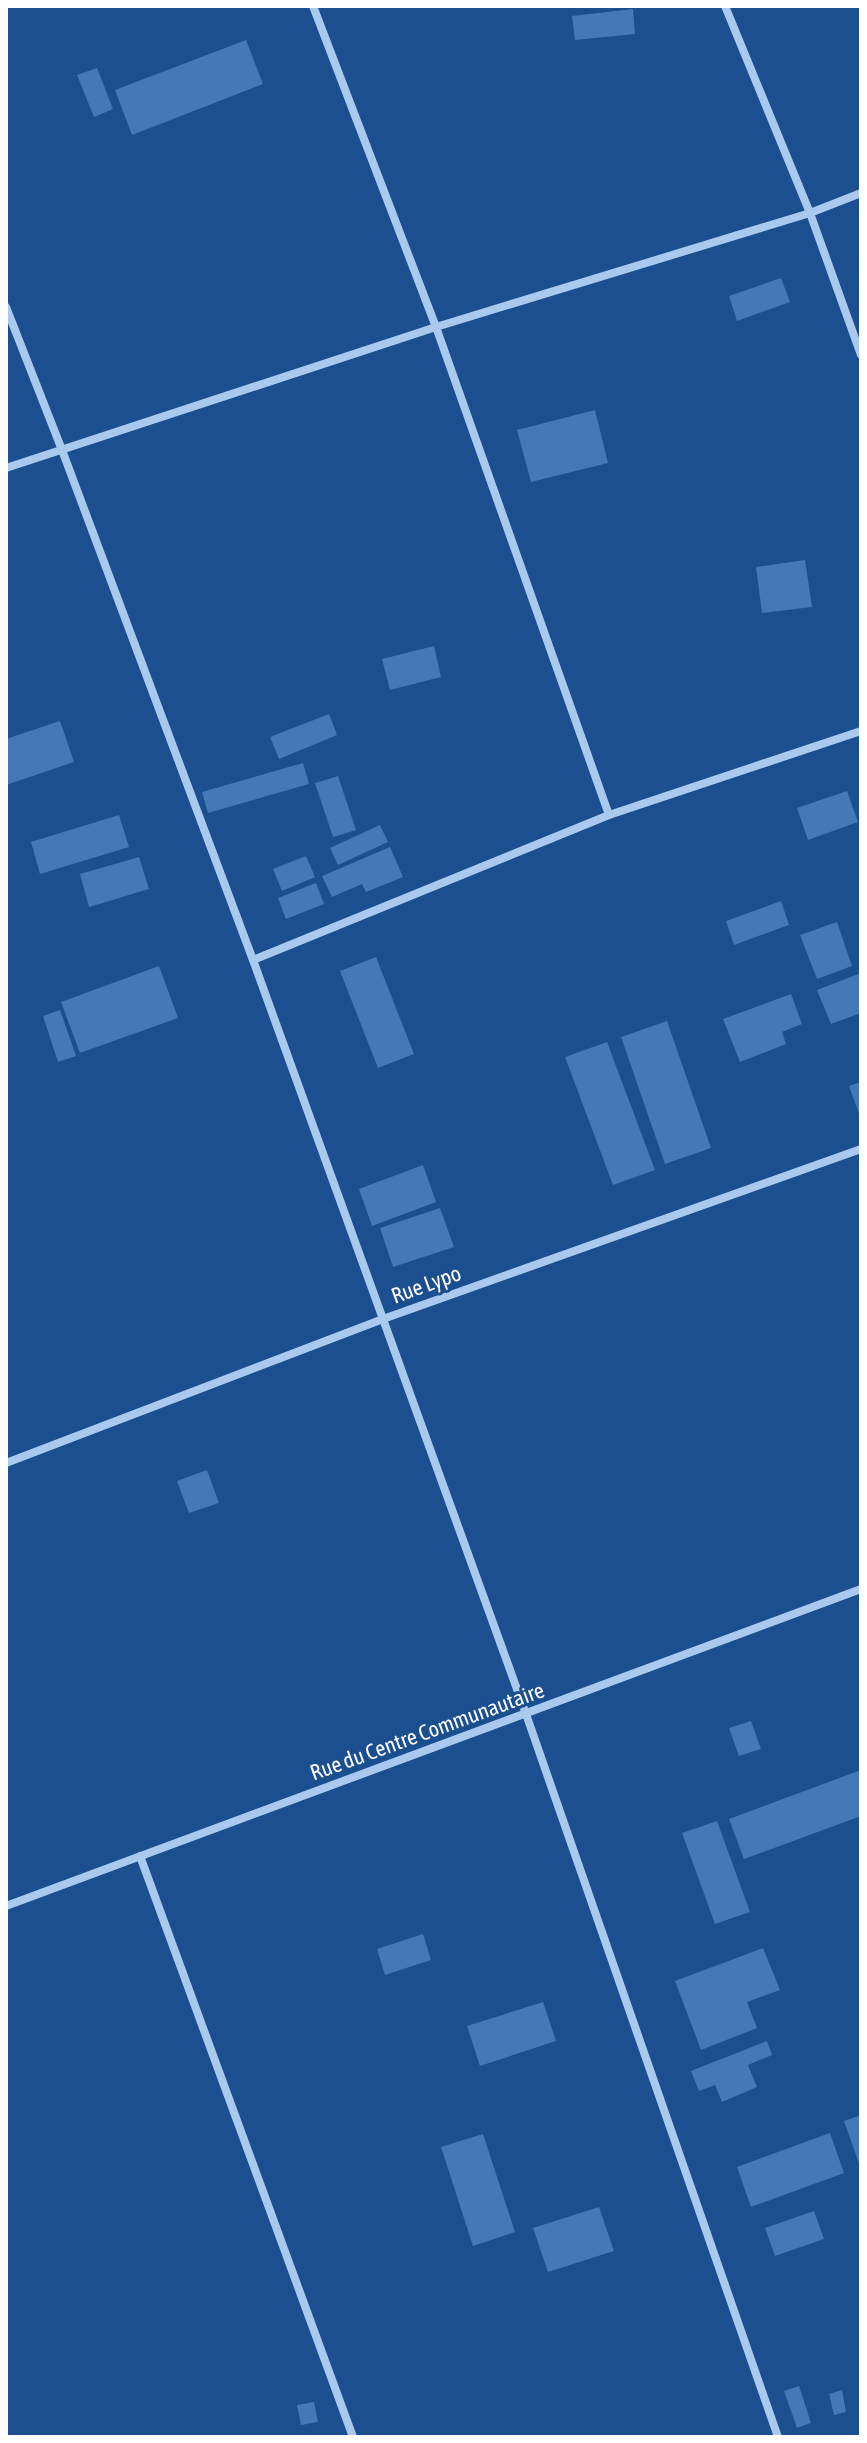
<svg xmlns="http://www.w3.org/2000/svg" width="867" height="2443" viewBox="0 0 867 2443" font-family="'Asap Condensed',sans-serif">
	<rect width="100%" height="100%" fill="#1b4f8f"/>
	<g fill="#4478b7">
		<polygon points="633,9 635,34 575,40 572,16"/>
		<polygon points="246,40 263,84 132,135 115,90"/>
		<polygon points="97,68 113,109 94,117 77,75"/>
		<polygon points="781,278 790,302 737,321 729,296"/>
		<polygon points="595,410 608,463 531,482 517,430"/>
		<polygon points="805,560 812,607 762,613 756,567"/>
		<polygon points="434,646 441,677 390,690 382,659"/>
		<polygon points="329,714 337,735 279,759 270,737"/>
		<polygon points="60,721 74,762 6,785 6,739"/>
		<polygon points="303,763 309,784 208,813 202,792"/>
		<polygon points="338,776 356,830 333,837 315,783"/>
		<polygon points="847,791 858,822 808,840 797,808"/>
		<polygon points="119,815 129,847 40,874 31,842"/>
		<polygon points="380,825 388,842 338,865 330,848"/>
		<polygon points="390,847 403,877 366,892 362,884 332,897 322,876"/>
		<polygon points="306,856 315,877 282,891 273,869"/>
		<polygon points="139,857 149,889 89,907 80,874"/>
		<polygon points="316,883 324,904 286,919 278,898"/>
		<polygon points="781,901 789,925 734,945 726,921"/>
		<polygon points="837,922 852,966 817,979 800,935"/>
		<polygon points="376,957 414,1054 378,1068 340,971"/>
		<polygon points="159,966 178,1018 80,1053 61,1002"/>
		<polygon points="861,973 861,1013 831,1024 817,990"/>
		<polygon points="791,994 802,1024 782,1032 786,1044 740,1062 723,1019"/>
		<polygon points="60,1010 76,1056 58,1062 43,1016"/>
		<polygon points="667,1021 711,1148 665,1164 621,1037"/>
		<polygon points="607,1042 655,1170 613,1185 565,1057"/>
		<polygon points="861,1082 861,1119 849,1086"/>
		<polygon points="423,1165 436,1202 372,1226 359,1189"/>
		<polygon points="440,1208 454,1247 393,1267 380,1228"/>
		<polygon points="207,1470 219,1503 189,1513 177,1481"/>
		<polygon points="751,1721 761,1749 739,1756 729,1728"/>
		<polygon points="861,1770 861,1816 744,1859 729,1819"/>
		<polygon points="717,1821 750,1912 715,1924 682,1833"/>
		<polygon points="423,1934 431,1960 385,1975 377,1949"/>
		<polygon points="763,1948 780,1990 747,2002 757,2028 701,2050 675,1981"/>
		<polygon points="543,2002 556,2041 480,2066 467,2026"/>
		<polygon points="767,2041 772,2055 748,2065 757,2087 722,2102 715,2085 699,2091 691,2071"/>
		<polygon points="861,2115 861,2169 844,2121"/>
		<polygon points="830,2133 844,2173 751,2207 737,2167"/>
		<polygon points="483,2134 515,2232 473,2246 441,2147"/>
		<polygon points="599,2207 614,2251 548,2272 533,2228"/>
		<polygon points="814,2211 824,2239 775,2256 765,2228"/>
		<polygon points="799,2386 811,2423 797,2428 784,2391"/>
		<polygon points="842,2390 846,2412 834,2415 829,2394"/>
		<polygon points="314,2402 318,2422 301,2425 297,2405"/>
	</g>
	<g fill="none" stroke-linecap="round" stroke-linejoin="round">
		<g stroke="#a9c9ee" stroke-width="8">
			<polyline points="313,6 436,327 609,815"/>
			<polyline points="725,6 810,213 861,355"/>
			<polyline points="6,307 62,450 253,960 526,1714 778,2437"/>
			<polyline points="6,468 436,327 810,213 861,193"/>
			<polyline points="253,960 609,815 861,731"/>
			<polyline points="6,1463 383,1319 861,1149"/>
			<polyline points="140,1856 353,2437"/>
			<polyline points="6,1906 861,1589"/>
		</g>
	</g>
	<g text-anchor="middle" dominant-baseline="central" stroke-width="6" stroke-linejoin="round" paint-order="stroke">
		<g font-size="22" fill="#fff" stroke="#1b4f8f">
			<text transform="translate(426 1284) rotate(-20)">Rue Lypo</text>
			<text transform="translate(427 1731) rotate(-20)">Rue du Centre Communautaire</text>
		</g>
	</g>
	<rect width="867" height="2443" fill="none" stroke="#ffffff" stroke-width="16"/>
</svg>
